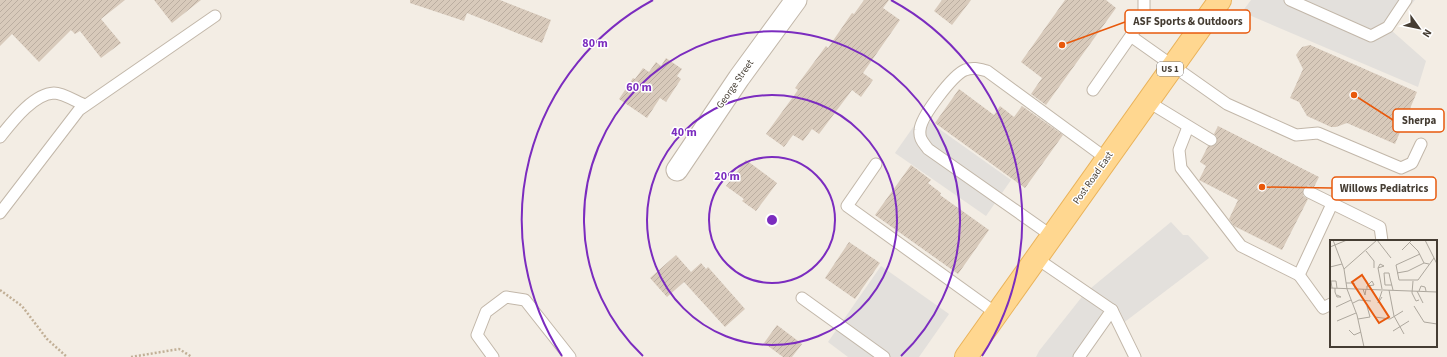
<svg xmlns="http://www.w3.org/2000/svg" width="1447" height="357" viewBox="0 0 1447 357" font-family="'Source Sans 3',sans-serif">
	<defs>
		<pattern id="building-hatch" width="6" height="6" patternUnits="userSpaceOnUse"><rect width="6" height="6" fill="#d8cabb"/><path d="M-1 1l2-2M0 6l6-6M5 7l2-2" fill="none" stroke="#bbaea1"/></pattern>
	</defs>
	<rect width="100%" height="100%" fill="#f3ede4"/>
	<g fill="#e3e0dc">
		<polygon points="1251,0 1415,0 1391,30 1426,61 1418,87 1242,12"/>
		<polygon points="921,116 1011,180 986,216 895,153"/>
		<polygon points="1171,222 1183,235 1188,235 1209,258 1118,327 1109,322 1083,357 1036,357 1039,351 1085,293"/>
		<polygon points="881,266 949,314 919,357 848,357 828,342"/>
	</g>
	<g fill="url(#building-hatch)">
		<polygon points="0,0 125,0 101,19 121,43 101,58 80,31 75,34 71,30 39,62 12,34 0,46"/>
		<polygon points="154,0 201,0 172,23"/>
		<polygon points="410,0 500,0 551,20 542,43 467,13 464,21 410,3"/>
		<polygon points="864,0 889,0 883,8 900,20 863,73 873,80 861,97 852,90 819,134 812,129 803,141 793,135 784,147 766,134 798,90 795,88 826,46 828,48 852,13 854,14"/>
		<polygon points="942,0 971,0 952,25 934,11"/>
		<polygon points="1065,0 1106,0 1116,8 1046,105 1031,94 1042,78 1021,62"/>
		<polygon points="1310,45 1417,92 1395,144 1347,123 1336,127 1331,127 1307,116 1299,102 1290,98 1303,69 1296,55 1302,47"/>
		<polygon points="666,58 682,69 677,76 681,79 666,102 660,98 647,118 619,99 633,78 635,79 643,68 649,72 656,62 661,66"/>
		<polygon points="959,89 994,115 1000,106 1014,117 1022,106 1063,135 1025,188 935,123"/>
		<polygon points="1218,126 1319,177 1314,187 1308,185 1303,189 1303,196 1308,199 1282,250 1234,226 1229,219 1238,200 1199,180 1206,166 1200,162 1208,146 1214,146 1217,143 1217,137 1214,134"/>
		<polygon points="746,160 777,183 756,211 742,201 744,199 726,186"/>
		<polygon points="911,165 931,180 928,183 941,193 940,195 989,230 958,274 875,215"/>
		<polygon points="849,242 880,263 855,299 825,278"/>
		<polygon points="676,255 691,272 701,263 706,269 708,267 745,309 725,327 684,282 667,297 650,278"/>
		<polygon points="777,325 802,344 792,357 783,357 764,343"/>
	</g>
	<g fill="none" stroke-linecap="round" stroke-linejoin="round">
		<g stroke="#c2b7a9" stroke-width="13">
			<g id="lane">
				<polyline points="1290,0 1371,36 1388,27 1406,0"/>
				<polyline points="1132,37 1227,104 1296,135 1318,133 1401,168 1412,163 1421,144"/>
				<polyline points="1093,90 1144,17 1144,0"/>
				<polyline points="1147,101 1211,140"/>
				<polyline points="1188,127 1179,150 1181,168 1241,246 1299,275 1332,204"/>
				<path d="M0,137c12,-15 33,-43 54,-44 9,0 23,9 31,12"/>
				<polyline points="876,164 847,206 997,314"/>
				<polyline points="1309,192 1380,227 1382,241"/>
				<polyline points="0,213 79,110 215,16"/>
				<path d="M1052,236l-124,-87c-5,-7 -9,-10 -8,-19 1,-14 33,-55 45,-60 8,-3 14,-1 22,1l120,88"/>
				<polyline points="1036,258 1112,310 1079,357"/>
				<polyline points="1299,275 1323,308 1331,304"/>
				<polyline points="802,298 884,357"/>
				<polyline points="1112,310 1135,357"/>
				<polyline points="493,357 477,335 486,312 506,297 525,300 570,357"/>
			</g>
		</g>
		<g stroke="#c2b7a9" stroke-width="23">
			<polyline id="street" points="677,170 739,78 796,0"/>
		</g>
		<g stroke="#eab35a" stroke-width="24">
			<polyline id="primary" points="966,357 1220,0"/>
		</g>
		<g stroke="#c1af96" stroke-width="2.5" stroke-dasharray="2 2" stroke-linecap="butt">
			<polyline points="0,290 22,306 47,339 67,357"/>
			<polyline points="131,357 179,349 192,357"/>
		</g>
		<use href="#lane" stroke="#fff" stroke-width="11"/>
		<use href="#street" stroke="#fff" stroke-width="21"/>
		<use href="#primary" stroke="#ffd790" stroke-width="22"/>
	</g>
	<g fill="none" stroke="#7b2cbf" stroke-width="2">
		<circle cx="772" cy="220" r="63"/>
		<circle cx="772" cy="220" r="125"/>
		<path d="M643 356A188 188 0 1 1 901 356"/>
		<path d="M562 356A250 250 0 0 1 653 0M891 0A250 250 0 0 1 982 356"/>
	</g>
	<g text-anchor="middle" dominant-baseline="central" stroke-width="3" stroke-linejoin="round" paint-order="stroke">
		<rect fill="#fff" stroke="#7d7770" stroke-width="1" x="1157" y="62" width="26" height="14" rx="3"/>
		<g font-size="9" font-weight="bold" fill="#453d33">
			<text x="1170" y="69">US 1</text>
		</g>
		<g font-size="10" fill="#453d33" stroke="#fff">
			<text transform="translate(735 84) rotate(-55)">George Street</text>
			<text transform="translate(1093 178) rotate(-55)">Post Road East</text>
		</g>
	</g>
	<g transform="translate(1330 240)">
		<rect width="107" height="107" fill="#f3ede4"/>
		<path fill="none" stroke="#ada79d" stroke-width="1" d="M3,0l11,29 3,20 10,26 7,32M47,0l14,18M95,0l12,24M79,2l9,9 6,12 5,1M0,7l17,-7M72,10l10,-10M36,11l8,10v7M90,14l-24,11 3,15h19l16,-22M0,27l12,-3M48,28l2,-4 4,2 -6,2 4,21M14,29l33,-29M67,33l11,-2 16,-8M83,41l-1,12 4,8 3,-1M16,43h8l1,5M62,45h-7l-1,-12h5l1,5 3,12M0,48l107,4M2,48l-1,-7h5l1,7M5,48v4l2,5h4l-4,-2M33,49l2,6 1,-6M37,49v-3l7,-1 -2,-4 -5,5M59,50l5,26 10,18M87,51l6,12M89,51l2,-5 4,1 1,4M52,57l-4,6 4,-12M23,63l6,-3 12,1M84,66l10,16 13,2M6,67l15,-7M45,77l15,2 13,-8M28,79l12,-2 -3,-11M7,81l19,-8M19,90l5,5 7,-3M63,91l16,-10"/>
		<path fill="#e8590c" fill-opacity="0.15" stroke="#e8590c" stroke-width="2" d="M32,35l27,42 -10,6 -27,-41z"/>
		<rect width="107" height="107" fill="none" stroke="#453d33" stroke-width="2"/>
	</g>
	<circle cx="772" cy="220" r="6" fill="#7b2cbf" stroke="#fff" stroke-width="2"/>
	<g font-size="12" text-anchor="middle" font-weight="bold" fill="#7b2cbf" stroke="#fff" stroke-width="3" stroke-linejoin="round" paint-order="stroke">
		<text x="595" y="47">80 m</text>
		<text x="639" y="91">60 m</text>
		<text x="684" y="136">40 m</text>
		<text x="727" y="180">20 m</text>
	</g>
	<path fill="none" stroke="#e8590c" stroke-width="1.5" d="M1062 45L1125 22M1354 95L1393 120M1262 187L1332 188"/>
	<g fill="#e8590c" stroke="#fff" stroke-width="1.5">
		<circle cx="1062" cy="45" r="4"/>
		<circle cx="1354" cy="95" r="4"/>
		<circle cx="1262" cy="187" r="4"/>
	</g>
	<g fill="#fff" stroke="#e8590c" stroke-width="1.5">
		<rect x="1125" y="10" width="125" height="23" rx="4"/>
		<rect x="1393" y="109" width="51" height="23" rx="4"/>
		<rect x="1332" y="177" width="104" height="23" rx="4"/>
	</g>
	<g font-size="11" text-anchor="middle" font-weight="bold" fill="#453d33">
		<text x="1188" y="25">ASF Sports &amp; Outdoors</text>
		<text x="1419" y="124">Sherpa</text>
		<text x="1384" y="192">Willows Pediatrics</text>
	</g>
	<g transform="translate(1419 28) rotate(123)" stroke="#ffffff" stroke-width="3" paint-order="stroke">
	<path d="M0-3L7 15L0 10L-7 15Z" fill="#453d33"/>
	<text y="-6" font-size="11" font-weight="bold" text-anchor="middle" fill="#453d33">N</text>
	</g>
</svg>
